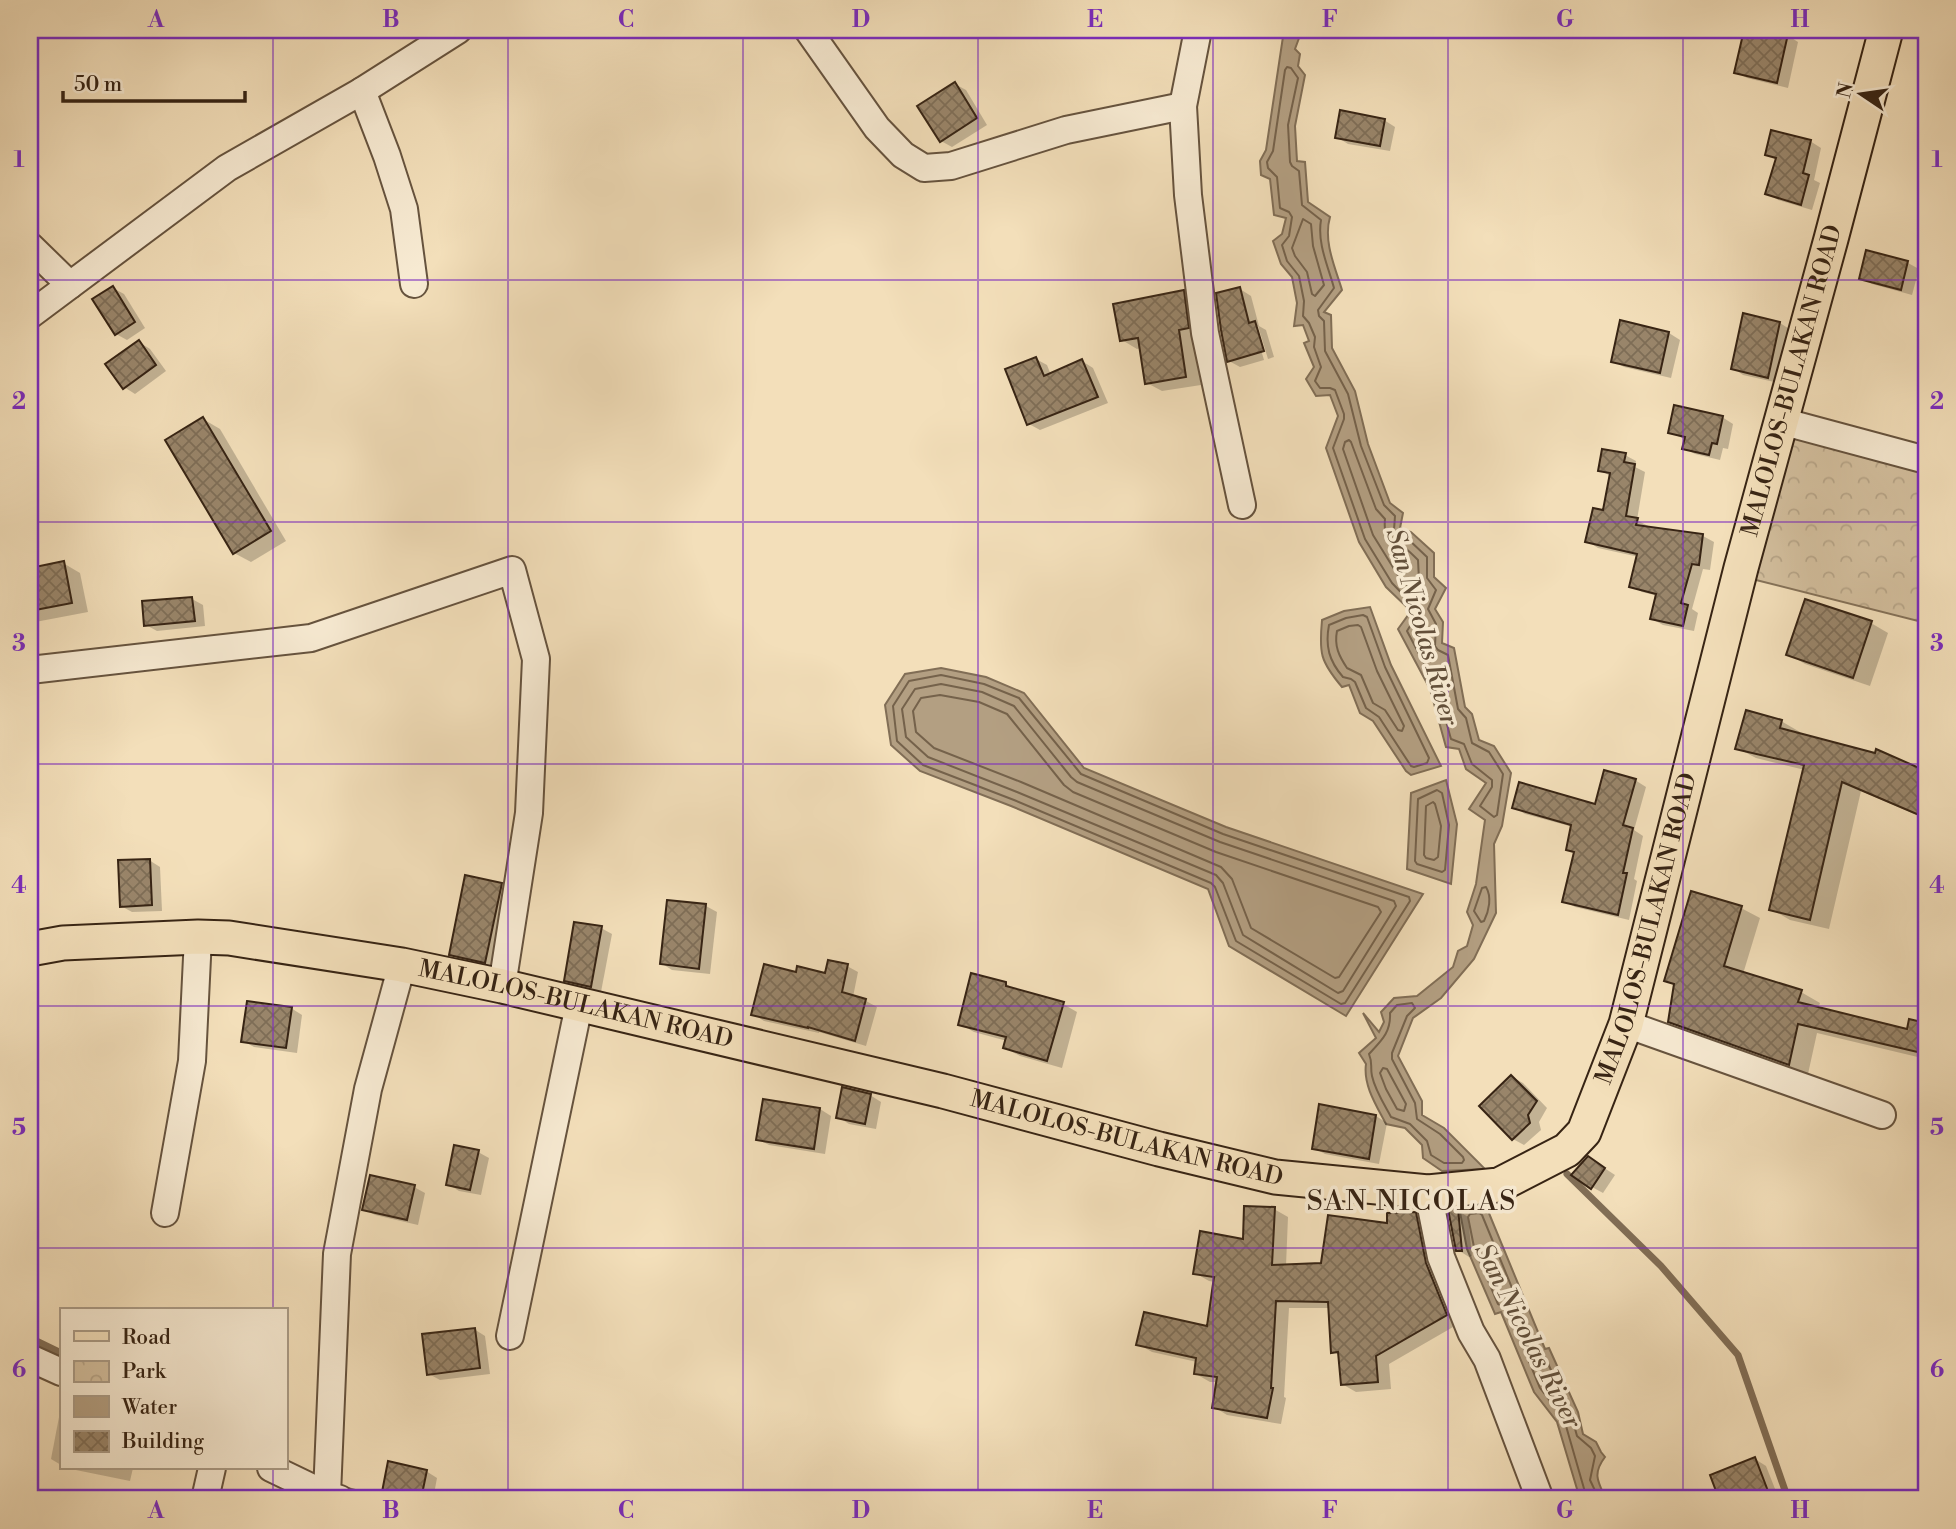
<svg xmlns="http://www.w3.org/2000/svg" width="1956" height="1529" viewBox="0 0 1956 1529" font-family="'Libre Bodoni',serif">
	<defs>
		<pattern id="park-crowns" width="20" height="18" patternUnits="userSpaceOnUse" patternTransform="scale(1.75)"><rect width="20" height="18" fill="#d3bf9e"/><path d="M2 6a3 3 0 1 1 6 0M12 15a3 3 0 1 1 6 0" fill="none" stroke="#b6a487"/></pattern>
		<pattern id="building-cross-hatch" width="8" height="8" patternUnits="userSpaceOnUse" patternTransform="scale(1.75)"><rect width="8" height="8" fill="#99856a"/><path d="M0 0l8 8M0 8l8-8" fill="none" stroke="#7e6d56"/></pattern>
	</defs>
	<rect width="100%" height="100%" fill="#f3dfba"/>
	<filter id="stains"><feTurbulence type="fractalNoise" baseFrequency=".00286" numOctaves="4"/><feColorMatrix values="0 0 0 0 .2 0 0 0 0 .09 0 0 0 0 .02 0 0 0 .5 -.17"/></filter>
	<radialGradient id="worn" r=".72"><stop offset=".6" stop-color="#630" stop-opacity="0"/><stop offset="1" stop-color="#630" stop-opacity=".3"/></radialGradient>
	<polygon fill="url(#park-crowns)" stroke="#857259" stroke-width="2" points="1792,428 1926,469 1926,623 1752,579"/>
	<g fill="#b39f82" stroke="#816e56" stroke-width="2">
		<path d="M1284,30h18l-7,19 5,5 -2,12 7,9 -10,51 2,35 8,1 3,40 22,15c-7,24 5,50 12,73l-18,22 7,3 1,33 23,43 13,53 22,59 13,10 -3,15 11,4 23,21v24l12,11 -11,21 8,13 -1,21 12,5 11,59 7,7 7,26 15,6 17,27 -9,53 -8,18 2,69 -22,46 -33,39 -28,20 -15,38 24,45v14l22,13 41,41 -43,2 -19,-13 -1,-13 -17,-17 -19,-4c-10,-19 -23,-39 -20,-60l-7,-11 17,-15 -13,-25 16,19 5,-10 -3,-10 13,-14 23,-2 36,-29 5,-16 9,-5 6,-21 -6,-13 9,-28 9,-64 -16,-11 17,-26 -20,-14 -7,-20 -13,-2 -16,-58 -32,-60 13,-18 -25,-24 -27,-45 -33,-94 12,-32 -8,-21 -14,1 -10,-17 8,-12 -10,-24 5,-2 -6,-16 -9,1 3,-23 -5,-26 -11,-13 -8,-23 9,-7 4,-16 -12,-3 -4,-36 -9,-4 -1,-14 6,-11z"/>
		<path d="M1370,607l21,58 50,101 -30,9 -5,-4 -33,-50 -13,-8 -11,-28 -7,2c-22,-26 -23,-34 -20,-67l22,-9z"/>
		<polygon points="941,668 986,677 1024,693 1084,768 1226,827 1423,894 1346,1016 1229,946 1208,889 1011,806 920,771 891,745 885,705 905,674"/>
		<polygon points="1446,780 1457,824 1451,884 1407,869 1411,793"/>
		<path d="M1486,1206l59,143 4,-1 29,64 5,22 13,8 5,10 4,5c-13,17 -7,25 1,42h-26l-23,-77 -23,-30 -33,-80 -6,2 -28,-65 -8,-42z"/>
	</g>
	<g fill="#0003">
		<polygon points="1746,30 1763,30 1787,35 1798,42 1788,88 1747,78 1736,72"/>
		<polygon points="955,84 966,90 987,125 952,147 941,141"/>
		<polygon points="1384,120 1395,127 1390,151 1348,144 1337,137"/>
		<polygon points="1810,141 1821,148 1814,180 1820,183 1812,210 1778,200 1767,193 1777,160 1767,154"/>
		<polygon points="1867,252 1908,263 1919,269 1912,295 1872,284 1861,278"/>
		<polygon points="113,288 124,294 145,328 127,340 116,334"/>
		<polygon points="1240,289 1251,296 1259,326 1266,330 1274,357 1268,359 1258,326 1254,326 1264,360 1240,367 1229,361"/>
		<polygon points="1184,292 1198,301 1193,338 1201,385 1162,391 1147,383 1141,348 1137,349 1122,340"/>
		<polygon points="1744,315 1780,323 1791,330 1779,383 1743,375 1733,368"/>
		<polygon points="1669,333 1680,340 1671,378 1624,367 1613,361"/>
		<polygon points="139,342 150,349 166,371 135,394 124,387"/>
		<polygon points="1036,359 1047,365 1051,375 1082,361 1093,368 1108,403 1040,430 1029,424"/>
		<polygon points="1722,417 1733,424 1728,449 1723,448 1720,460 1695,454 1684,448 1686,440 1670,432"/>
		<polygon points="203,419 220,429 286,541 251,562 234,553"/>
		<polygon points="1625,455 1636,461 1635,467 1645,472 1637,520 1648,526 1648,528 1703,536 1714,542 1710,570 1703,569 1692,609 1698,613 1694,631 1663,625 1652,619 1658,596 1642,592 1631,586 1639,557 1598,548 1587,541 1604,513 1612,477 1600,470"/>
		<polygon points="63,563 80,573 88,612 30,623 30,570"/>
		<polygon points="192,599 203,605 205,626 157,631 146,625"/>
		<polygon points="1871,623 1888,633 1870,686 1805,664 1788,654"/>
		<polygon points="1781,721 1800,732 1799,735 1875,755 1877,751 1926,773 1926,819 1861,791 1829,929 1790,920 1771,909 1805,770 1756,758 1737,748"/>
		<polygon points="1635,780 1646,787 1634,830 1643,836 1634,879 1637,881 1629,920 1575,907 1564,901 1575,854 1568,850 1573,827 1525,814 1514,807 1596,806"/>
		<polygon points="149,860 160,867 162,911 132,912 121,906"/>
		<polygon points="501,884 518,894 502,971 468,964 451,954"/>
		<polygon points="706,906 717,912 710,974 672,970 661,963"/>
		<polygon points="1741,908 1760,918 1743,974 1801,992 1820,1003 1818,1009 1908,1031 1910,1022 1926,1025 1926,1059 1817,1033 1808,1074 1688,1032 1670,1021 1676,985 1666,980"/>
		<polygon points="601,928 612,934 601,992 577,986 566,980"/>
		<polygon points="847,966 858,972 853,997 866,1001 877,1007 866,1046 819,1032 819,1033 764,1021 753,1014 797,974 827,975"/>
		<polygon points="1006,984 1019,991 1063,1004 1077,1012 1062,1068 1020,1056 1005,1048 1007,1041 974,1032 960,1024"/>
		<polygon points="291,1008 302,1015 297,1053 254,1047 243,1041"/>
		<polygon points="1512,1077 1523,1083 1547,1108 1539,1122 1541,1130 1524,1145 1513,1139 1481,1106"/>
		<polygon points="870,1095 881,1102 876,1129 849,1124 838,1117"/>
		<polygon points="820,1109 831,1116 825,1154 769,1145 758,1139"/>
		<polygon points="1376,1116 1387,1123 1379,1164 1325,1154 1314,1148"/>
		<polygon points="478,1152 489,1158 481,1195 459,1191 448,1184"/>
		<polygon points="1589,1158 1615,1175 1603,1193 1592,1187"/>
		<polygon points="414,1187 425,1193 418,1225 375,1215 364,1209"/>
		<polygon points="1274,1209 1288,1217 1286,1266 1322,1265 1389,1225 1415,1213 1429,1222 1460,1323 1389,1364 1391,1389 1356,1392 1342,1384 1340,1356 1333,1351 1330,1308 1289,1308 1284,1397 1286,1398 1281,1424 1227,1415 1214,1407 1218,1382 1210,1382 1196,1374 1197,1362 1152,1352 1138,1344 1208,1328 1215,1282 1209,1281 1195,1273 1244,1241"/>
		<polygon points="1457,1210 1468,1217 1472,1256 1469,1257 1458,1250"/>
		<polygon points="474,1329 485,1336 490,1374 440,1380 429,1374"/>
		<polygon points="59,1417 61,1418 61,1465 51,1459"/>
		<polygon points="1755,1459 1766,1466 1779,1499 1721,1499 1712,1476"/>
		<polygon points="66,1468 133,1468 130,1481"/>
		<polygon points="426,1471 437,1478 433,1499 402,1499 395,1498 384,1491"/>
		<polygon points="253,1489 269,1499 271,1499 249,1499"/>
	</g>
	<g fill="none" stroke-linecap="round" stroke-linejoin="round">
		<g stroke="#75624b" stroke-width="2">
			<path d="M1287,67l4,1 7,10 -10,47 2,37 2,4 7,5 3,34 19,15c-4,23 7,46 13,68l-16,22 1,6 5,5 1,30 23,43 13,52 23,59 11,11 -1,14 4,4 10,5 19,18v21l9,12 -8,19 8,15 -1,22 3,4 10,5 10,54 8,9 6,25 17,9 14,22 -6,41 -3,2 -14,-11 12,-19v-7l-20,-16 -8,-20 -13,-5 -15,-53 -29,-55 10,-16v-6l-25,-26 -27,-44 -32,-91 11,-29v-5l-9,-24 -5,-2h-10l-5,-7 6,-14 -7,-20 1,-10 -6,-14 -6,-7 1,-15 -5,-25 -12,-15 -5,-16 7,-9 3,-19 -3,-5 -9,-4 -3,-31 -9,-9 -1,-6 6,-11 12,-81z"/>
			<polygon points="1303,219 1311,224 1313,246 1324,285 1315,296 1312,294 1307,272 1295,256 1292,248"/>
			<path d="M1349,440l2,2 25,67 9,10c-2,21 6,19 19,28 5,4 10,9 14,13l1,20 7,12 -4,6 -3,-1 -20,-20 -26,-42 -30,-86 2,-7z"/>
			<path d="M1363,615l4,2 18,50 44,91 -2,5 -13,4 -3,-1 -32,-49 -13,-9 -11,-26 -4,-3 -8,-2c-14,-16 -18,-31 -14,-52l17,-7z"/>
			<path d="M1358,625l3,2 16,44 27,55 -2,5 -4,-1 -13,-20 -12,-7 -12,-28 -14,-7c-8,-12 -13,-22 -10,-37l12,-5z"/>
			<polygon points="941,675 984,684 1019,698 1081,774 1223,834 1409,897 1410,901 1345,1003 1341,1004 1236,941 1215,887 1211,883 1014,800 923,765 897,741 893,706 909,681"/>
			<polygon points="941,684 982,692 1014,706 1071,777 1077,782 1220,842 1394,901 1396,906 1343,991 1338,993 1243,935 1223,883 1216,875 1017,792 928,757 906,737 902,709 915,689"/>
			<polygon points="940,695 979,702 1007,714 1064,785 1073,792 1216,852 1378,907 1381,912 1339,977 1335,978 1251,928 1232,879 1221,867 1021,782 934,748 916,732 913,711 921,698"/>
			<polygon points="1437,790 1442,793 1449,825 1445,870 1442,872 1417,864 1415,861 1418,799"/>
			<polygon points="1433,802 1435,804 1441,826 1438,857 1434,860 1426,858 1424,855 1426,806"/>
			<path d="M1486,887c6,10 3,24 -2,34l-3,1 -7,-11 8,-23z"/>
			<path d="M1412,1003l3,5 -8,8 -15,37v6l23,44 2,16 23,15 23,23 1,3 -2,3h-18l-13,-8 -4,-14 -17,-17 -19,-7c-7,-13 -16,-27 -19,-41 -2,-9 1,-12 -3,-22 13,-14 22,-22 21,-41l7,-8z"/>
			<polygon points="1383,1068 1387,1069 1406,1104 1404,1111 1397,1109 1386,1089 1380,1073"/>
			<polyline points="1587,1499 1564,1419 1540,1388 1508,1310 1498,1304 1474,1247 1468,1217 1470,1214 1479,1213 1482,1215 1538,1351 1545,1357 1571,1414 1577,1436 1591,1448 1595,1456 1590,1480 1599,1499"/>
		</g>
		<g stroke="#816e56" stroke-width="7">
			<polyline points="1567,1174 1661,1266 1738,1355 1788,1499"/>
			<polyline points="30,1338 61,1353"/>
			<polyline points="349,1491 379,1499"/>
		</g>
	</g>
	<g fill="url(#building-cross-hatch)" stroke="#372414" stroke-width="2">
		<polygon points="1744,30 1771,30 1788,34 1777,83 1734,73"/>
		<polygon points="955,82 977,118 940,142 917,106"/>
		<polygon points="1340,110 1385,119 1380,146 1335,138"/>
		<polygon points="1771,130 1811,140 1803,173 1809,175 1801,205 1765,194 1776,158 1765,155"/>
		<polygon points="1866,250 1908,261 1901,290 1859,279"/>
		<polygon points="113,286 135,322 115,335 92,299"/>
		<polygon points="1240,287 1249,323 1255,321 1264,351 1227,362 1221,330 1216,293"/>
		<polygon points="1184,290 1189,328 1179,330 1186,377 1145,384 1138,338 1120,341 1113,304"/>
		<polygon points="1743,313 1780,322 1768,378 1731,369"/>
		<polygon points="1620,320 1669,332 1660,373 1611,362"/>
		<polygon points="139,340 156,365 123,389 105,364"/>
		<polygon points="1036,357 1044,376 1082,359 1098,397 1027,425 1005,369"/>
		<polygon points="1674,405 1723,416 1717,444 1712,443 1709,455 1682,449 1685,437 1668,433"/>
		<polygon points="203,417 271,531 233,554 165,440"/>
		<polygon points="1602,449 1626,453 1624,462 1635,464 1626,516 1638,518 1636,525 1703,534 1699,565 1692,564 1681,603 1688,605 1683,626 1650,619 1656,594 1629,587 1637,554 1585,542 1593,508 1603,510 1610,473 1598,471"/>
		<polygon points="64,561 72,603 30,611 30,568"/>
		<polygon points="192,597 195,621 144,626 142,601"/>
		<polygon points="1805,599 1872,621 1853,678 1786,655"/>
		<polygon points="1746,710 1782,720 1780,728 1875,753 1876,749 1926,771 1926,818 1842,782 1810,920 1769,910 1804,765 1735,749"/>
		<polygon points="1604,770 1636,779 1623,825 1633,828 1623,873 1627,873 1618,915 1562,902 1574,852 1566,850 1571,825 1512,808 1519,782 1595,804"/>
		<polygon points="150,859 152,905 120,907 118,860"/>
		<polygon points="465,875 502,883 485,963 449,955"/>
		<polygon points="1691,891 1742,906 1724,966 1802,990 1798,1002 1907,1029 1909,1019 1926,1023 1926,1054 1798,1024 1789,1065 1668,1022 1674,984 1664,981"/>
		<polygon points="667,900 706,904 699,969 660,964"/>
		<polygon points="574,922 602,926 591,987 564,981"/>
		<polygon points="828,960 848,964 842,992 866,999 855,1041 808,1027 808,1028 751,1015 764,964 796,972 797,966 825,973"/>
		<polygon points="971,973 1006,982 1006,986 1064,1002 1047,1061 1003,1048 1006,1037 958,1025"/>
		<polygon points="247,1001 292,1007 286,1048 241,1042"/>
		<polygon points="1511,1075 1537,1101 1528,1115 1530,1123 1512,1140 1479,1106"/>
		<polygon points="842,1087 871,1094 865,1124 836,1118"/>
		<polygon points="763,1099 820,1108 814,1149 756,1140"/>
		<polygon points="1319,1104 1376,1115 1369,1159 1312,1149"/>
		<polygon points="454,1145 479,1150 470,1190 446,1185"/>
		<polygon points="1588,1156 1605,1168 1591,1189 1571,1175"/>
		<polygon points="370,1175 415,1185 407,1220 362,1210"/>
		<polygon points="1244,1206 1275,1207 1272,1265 1321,1263 1328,1215 1387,1223 1387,1213 1416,1212 1426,1263 1447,1315 1376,1356 1378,1382 1341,1385 1338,1352 1331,1353 1328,1302 1276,1301 1271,1388 1273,1388 1267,1418 1212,1408 1217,1377 1194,1374 1196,1358 1136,1345 1144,1312 1207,1326 1214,1277 1193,1274 1200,1231 1243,1239"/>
		<polygon points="1458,1208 1462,1251 1456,1251 1448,1209"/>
		<polygon points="475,1328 480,1368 427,1375 422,1334"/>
		<polygon points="1755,1457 1771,1499 1719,1499 1710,1475"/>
		<polygon points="388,1461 427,1470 421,1499 382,1492"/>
	</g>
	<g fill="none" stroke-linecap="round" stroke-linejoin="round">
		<g stroke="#66533e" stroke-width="30">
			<g id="minor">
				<polyline points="808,30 877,128 903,155 924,168 951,166 1066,130 1183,106"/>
				<polyline points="1198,30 1183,106 1188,195 1205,333 1242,505"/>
				<polyline points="362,91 387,156 404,209 414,284"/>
				<polyline points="30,246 70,285"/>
				<polyline points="30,315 227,168 362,91 458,30"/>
				<polyline points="1781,421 1926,460"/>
				<polyline points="30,670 311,638 512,570 536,659 529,813 502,986"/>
				<polyline points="1626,1024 1882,1115"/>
				<polyline points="1428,1192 1441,1257 1471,1332 1487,1359 1540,1499"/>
				<polyline points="165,1213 192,1061 198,937"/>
				<polyline points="510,1336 579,1005"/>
				<polyline points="30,1358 61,1372"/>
				<polyline points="271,1468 327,1495 340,1499"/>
				<polyline points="327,1495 337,1254 368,1089 402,965"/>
				<polyline points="205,1499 212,1468"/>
			</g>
		</g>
		<g stroke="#372414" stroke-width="37">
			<g id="major">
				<path id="s1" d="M30,949l33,-6 135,-6 31,1 173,27 100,21 441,105 216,58 116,28 153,15 71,-7 68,-35 17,-18 42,-108 115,-456 90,-329 55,-209"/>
			</g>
		</g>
		<use href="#minor" stroke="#f7ead2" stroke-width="26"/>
		<use href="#major" stroke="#f3dfba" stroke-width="33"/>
	</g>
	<path fill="none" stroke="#7b2cbf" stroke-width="2" stroke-opacity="0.55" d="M273,30v1280M508,30v1469M743,30v1469M978,30v1469M1213,30v1469M1448,30v1469M1683,30v1469M30,280h1896M30,522h1896M30,764h1896M30,1006h1896M30,1248h1896M273,1468v31"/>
	<g text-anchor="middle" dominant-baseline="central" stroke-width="7" stroke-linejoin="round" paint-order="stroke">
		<g font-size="24" fill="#372414" stroke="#f7ead2">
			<text stroke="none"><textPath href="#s1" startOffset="2380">MALOLOS-BULAKAN ROAD</textPath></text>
			<text stroke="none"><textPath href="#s1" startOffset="1813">MALOLOS-BULAKAN ROAD</textPath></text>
			<text stroke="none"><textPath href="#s1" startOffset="553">MALOLOS-BULAKAN ROAD</textPath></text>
			<text stroke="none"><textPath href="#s1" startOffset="1120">MALOLOS-BULAKAN ROAD</textPath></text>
		</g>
		<g font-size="26" font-style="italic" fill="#624f3a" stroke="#f7ead2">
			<text transform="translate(1422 627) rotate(74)">San Nicolas River</text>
			<text transform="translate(1528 1336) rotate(63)">San Nicolas River</text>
		</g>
		<g font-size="28" letter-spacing="2" fill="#372414" stroke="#f7ead2">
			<text x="1412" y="1201">SAN NICOLAS</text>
		</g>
	</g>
	<rect width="1956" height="1529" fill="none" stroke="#f3dfba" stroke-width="77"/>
	<rect x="60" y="1308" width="228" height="161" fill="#f7ead2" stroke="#aa9b86" stroke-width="2"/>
	<rect x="74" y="1331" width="35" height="10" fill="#f3dfba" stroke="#aa9b86" stroke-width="2"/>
	<text x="122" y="1344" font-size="21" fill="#372414">Road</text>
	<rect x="74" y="1361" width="35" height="21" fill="url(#park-crowns)" stroke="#aa9b86" stroke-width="2"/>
	<text x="122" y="1378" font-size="21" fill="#372414">Park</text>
	<rect x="74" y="1396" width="35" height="21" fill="#b39f82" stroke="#aa9b86" stroke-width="2"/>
	<text x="122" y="1414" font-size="21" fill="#372414">Water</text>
	<rect x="74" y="1431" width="35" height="21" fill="url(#building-cross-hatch)" stroke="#aa9b86" stroke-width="2"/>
	<text x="122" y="1448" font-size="21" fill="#372414">Building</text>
	<g transform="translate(1861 94) rotate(283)" stroke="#f7ead2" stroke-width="5" paint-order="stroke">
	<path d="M0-5L12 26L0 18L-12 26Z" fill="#372414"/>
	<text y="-10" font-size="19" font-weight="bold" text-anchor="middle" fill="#372414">N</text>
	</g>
	<path d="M63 91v10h182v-10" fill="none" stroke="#372414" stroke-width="3.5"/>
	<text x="74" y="91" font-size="21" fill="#372414" stroke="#f7ead2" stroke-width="5" paint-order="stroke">50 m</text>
	<rect x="38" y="38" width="1880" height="1452" fill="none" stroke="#7b2cbf" stroke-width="2.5"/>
	<g font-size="23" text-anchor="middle" font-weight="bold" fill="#7b2cbf">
		<text x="156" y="27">A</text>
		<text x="391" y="27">B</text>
		<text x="626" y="27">C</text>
		<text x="861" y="27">D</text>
		<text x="1095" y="27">E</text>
		<text x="1330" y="27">F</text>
		<text x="1565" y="27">G</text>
		<text x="1800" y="27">H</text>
		<text x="19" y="167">1</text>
		<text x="1937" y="167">1</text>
		<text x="19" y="409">2</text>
		<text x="1937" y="409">2</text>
		<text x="19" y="651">3</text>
		<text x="1937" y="651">3</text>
		<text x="19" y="893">4</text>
		<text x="1937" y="893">4</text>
		<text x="19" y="1135">5</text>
		<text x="1937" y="1135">5</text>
		<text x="19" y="1377">6</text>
		<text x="1937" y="1377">6</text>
		<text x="156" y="1518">A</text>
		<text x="391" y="1518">B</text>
		<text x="626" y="1518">C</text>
		<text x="861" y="1518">D</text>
		<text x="1095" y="1518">E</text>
		<text x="1330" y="1518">F</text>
		<text x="1565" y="1518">G</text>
		<text x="1800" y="1518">H</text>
	</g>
	<rect width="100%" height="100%" filter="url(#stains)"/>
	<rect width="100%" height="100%" fill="url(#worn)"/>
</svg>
